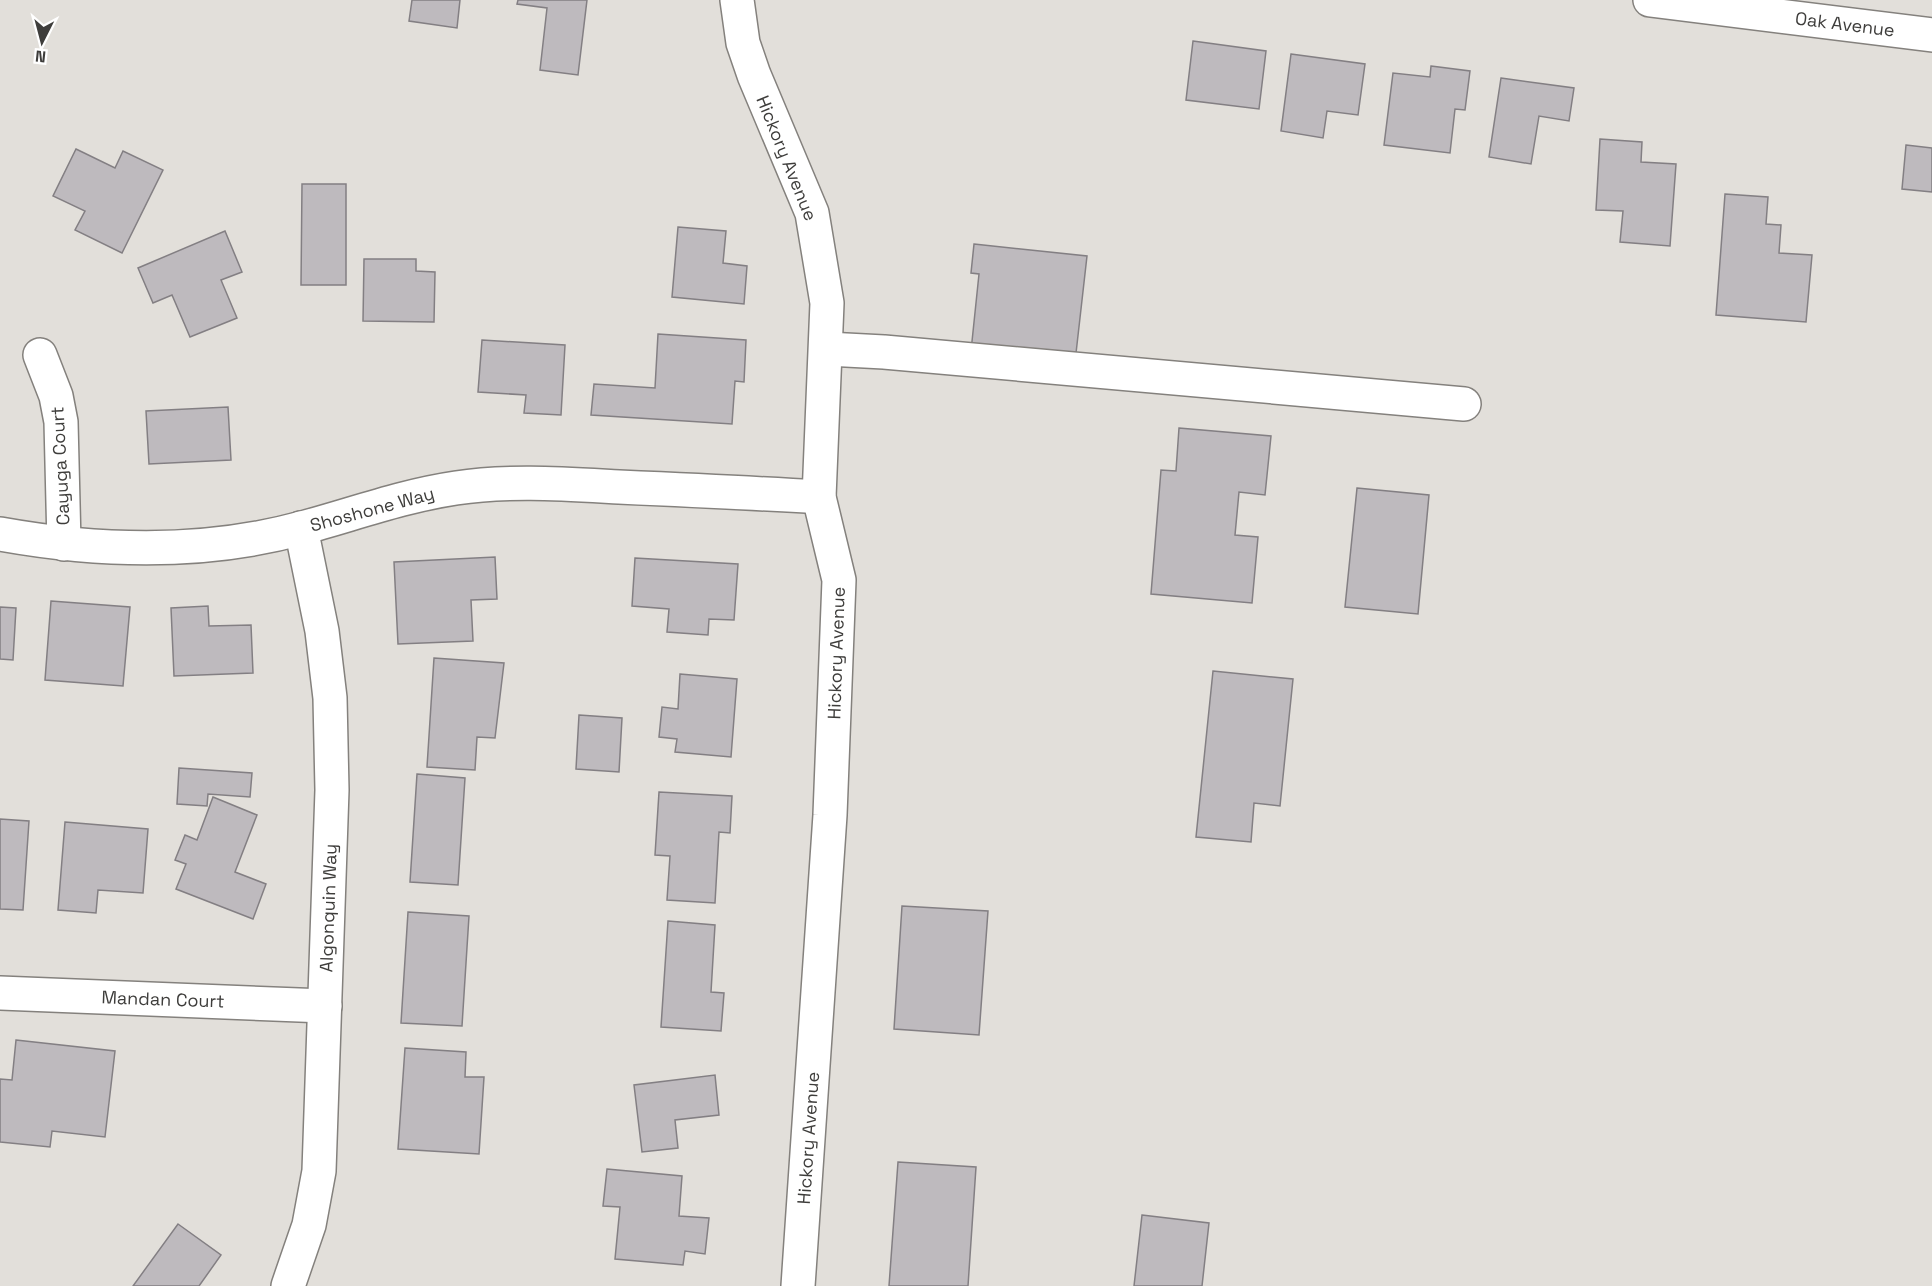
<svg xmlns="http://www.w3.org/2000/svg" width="1932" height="1286" viewBox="0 0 1932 1286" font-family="'Space Grotesk',sans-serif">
	<rect width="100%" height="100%" fill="#e2dfda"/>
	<g fill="#bebabe" stroke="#837f83" stroke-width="1.5">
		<polygon points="412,0 460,0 457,28 409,21"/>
		<polygon points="518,0 587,0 578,75 540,70 547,8 517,4"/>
		<polygon points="1193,41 1266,51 1259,109 1186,100"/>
		<polygon points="1291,54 1365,64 1358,115 1327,111 1323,138 1281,131"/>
		<polygon points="1431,66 1470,71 1465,110 1455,109 1450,153 1384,145 1393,73 1430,77"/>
		<polygon points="1501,78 1574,88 1569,121 1539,116 1531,164 1489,157"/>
		<polygon points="1600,139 1642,142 1641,162 1676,164 1670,246 1620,242 1623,211 1596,210"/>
		<polygon points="1906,145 1932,148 1932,192 1902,189"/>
		<polygon points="76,149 115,168 123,151 163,170 122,253 75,230 85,211 53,196"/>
		<polygon points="302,184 346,184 346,285 301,285"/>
		<polygon points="1725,194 1768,197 1766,224 1781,225 1779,253 1812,255 1806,322 1716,315"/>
		<polygon points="678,227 726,231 723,263 747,266 744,304 672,297"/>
		<polygon points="225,231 242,272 221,280 237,318 190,337 172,295 153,303 138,268"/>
		<polygon points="974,244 1087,256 1075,362 971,351 979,274 971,273"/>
		<polygon points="364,259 416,259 416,271 435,272 434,322 363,321"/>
		<polygon points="658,334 746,340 744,382 735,381 732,424 591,415 594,384 655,388"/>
		<polygon points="482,340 565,345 561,415 524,413 526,395 478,392"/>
		<polygon points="228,407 231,460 149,464 146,411"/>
		<polygon points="1179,428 1271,436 1265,495 1239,492 1235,535 1258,537 1252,603 1151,594 1161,470 1176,471"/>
		<polygon points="1357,488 1429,495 1418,614 1345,607"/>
		<polygon points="495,557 497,599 471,600 473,641 398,644 394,562"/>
		<polygon points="635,558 738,564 734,620 709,619 708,635 667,632 669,609 632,606"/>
		<polygon points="51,601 130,607 123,686 45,680"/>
		<polygon points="208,606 209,626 251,625 253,673 174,676 171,608"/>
		<polygon points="0,607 16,608 13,660 0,659"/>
		<polygon points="434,658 504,663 495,738 477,737 475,770 427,767"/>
		<polygon points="1213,671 1293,679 1280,806 1254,803 1251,842 1196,837"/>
		<polygon points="680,674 737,679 731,757 675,752 677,739 659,737 662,707 678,709"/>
		<polygon points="579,715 622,718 619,772 576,769"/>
		<polygon points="179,768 252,773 250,797 208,794 207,806 177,804"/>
		<polygon points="417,774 465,778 458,885 410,882"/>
		<polygon points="659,792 732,796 730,833 719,832 715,903 667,900 670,856 655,855"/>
		<polygon points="213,797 257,815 235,872 266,884 253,919 176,889 186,864 175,860 185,835 197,840"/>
		<polygon points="0,819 29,821 23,910 0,909"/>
		<polygon points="65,822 148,829 143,893 98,890 96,913 58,910"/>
		<polygon points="902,906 988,911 979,1035 894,1029"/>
		<polygon points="408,912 469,916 462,1026 401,1023"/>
		<polygon points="668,921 715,925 711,992 724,993 721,1031 661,1027"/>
		<polygon points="16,1040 115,1051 105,1137 52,1131 50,1147 0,1142 0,1079 12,1080"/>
		<polygon points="405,1048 466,1052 465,1077 484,1077 479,1154 398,1149"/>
		<polygon points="715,1075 719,1115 675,1120 678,1148 642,1152 634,1085"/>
		<polygon points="898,1162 976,1167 968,1286 889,1286"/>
		<polygon points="607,1169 682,1176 679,1216 709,1218 705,1254 685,1251 683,1265 615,1259 620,1207 603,1206"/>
		<polygon points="1142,1215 1209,1223 1202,1286 1134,1286"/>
		<polygon points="178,1224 221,1255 199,1286 133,1286"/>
	</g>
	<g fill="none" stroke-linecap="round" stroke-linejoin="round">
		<g stroke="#84817d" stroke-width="36">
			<g id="minor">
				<polyline points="737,0 743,43 754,75 812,213 827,303 819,497 839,580 830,815 798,1286"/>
				<polyline points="827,349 884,352 1464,404"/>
				<polyline points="40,355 56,396 61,422 64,544"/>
				<path d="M0,534c100,18 203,21 302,-6 52,-14 100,-32 154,-40 54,-8 108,-4 163,-1 67,3 133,6 200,10"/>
				<polyline points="0,993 325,1006"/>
				<polyline points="288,1286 309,1225 319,1171 332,790 330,698 322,631 301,528"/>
			</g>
		</g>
		<g stroke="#84817d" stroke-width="36">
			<polyline id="major" points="1650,0 1932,35"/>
		</g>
		<use href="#minor" stroke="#fff" stroke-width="33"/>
		<use href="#major" stroke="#fff" stroke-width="33"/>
	</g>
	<g text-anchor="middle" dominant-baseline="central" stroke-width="6" stroke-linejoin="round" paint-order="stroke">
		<g font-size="18" fill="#3e3d3b" stroke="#fff">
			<text transform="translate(1845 24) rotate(7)">Oak Avenue</text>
			<text transform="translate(787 158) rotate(68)">Hickory Avenue</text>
			<text transform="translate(60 466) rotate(-93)">Cayuga Court</text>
			<text transform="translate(372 509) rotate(-15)">Shoshone Way</text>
			<text transform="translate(836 653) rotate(-88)">Hickory Avenue</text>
			<text transform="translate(328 908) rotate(-88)">Algonquin Way</text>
			<text transform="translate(163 999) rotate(2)">Mandan Court</text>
			<text transform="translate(808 1138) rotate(-86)">Hickory Avenue</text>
		</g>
	</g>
	<g transform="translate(42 42) rotate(186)" stroke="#ffffff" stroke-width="4.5" paint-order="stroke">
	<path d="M0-4.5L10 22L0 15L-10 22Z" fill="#3e3d3b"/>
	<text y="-9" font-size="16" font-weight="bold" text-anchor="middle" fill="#3e3d3b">N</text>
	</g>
</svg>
